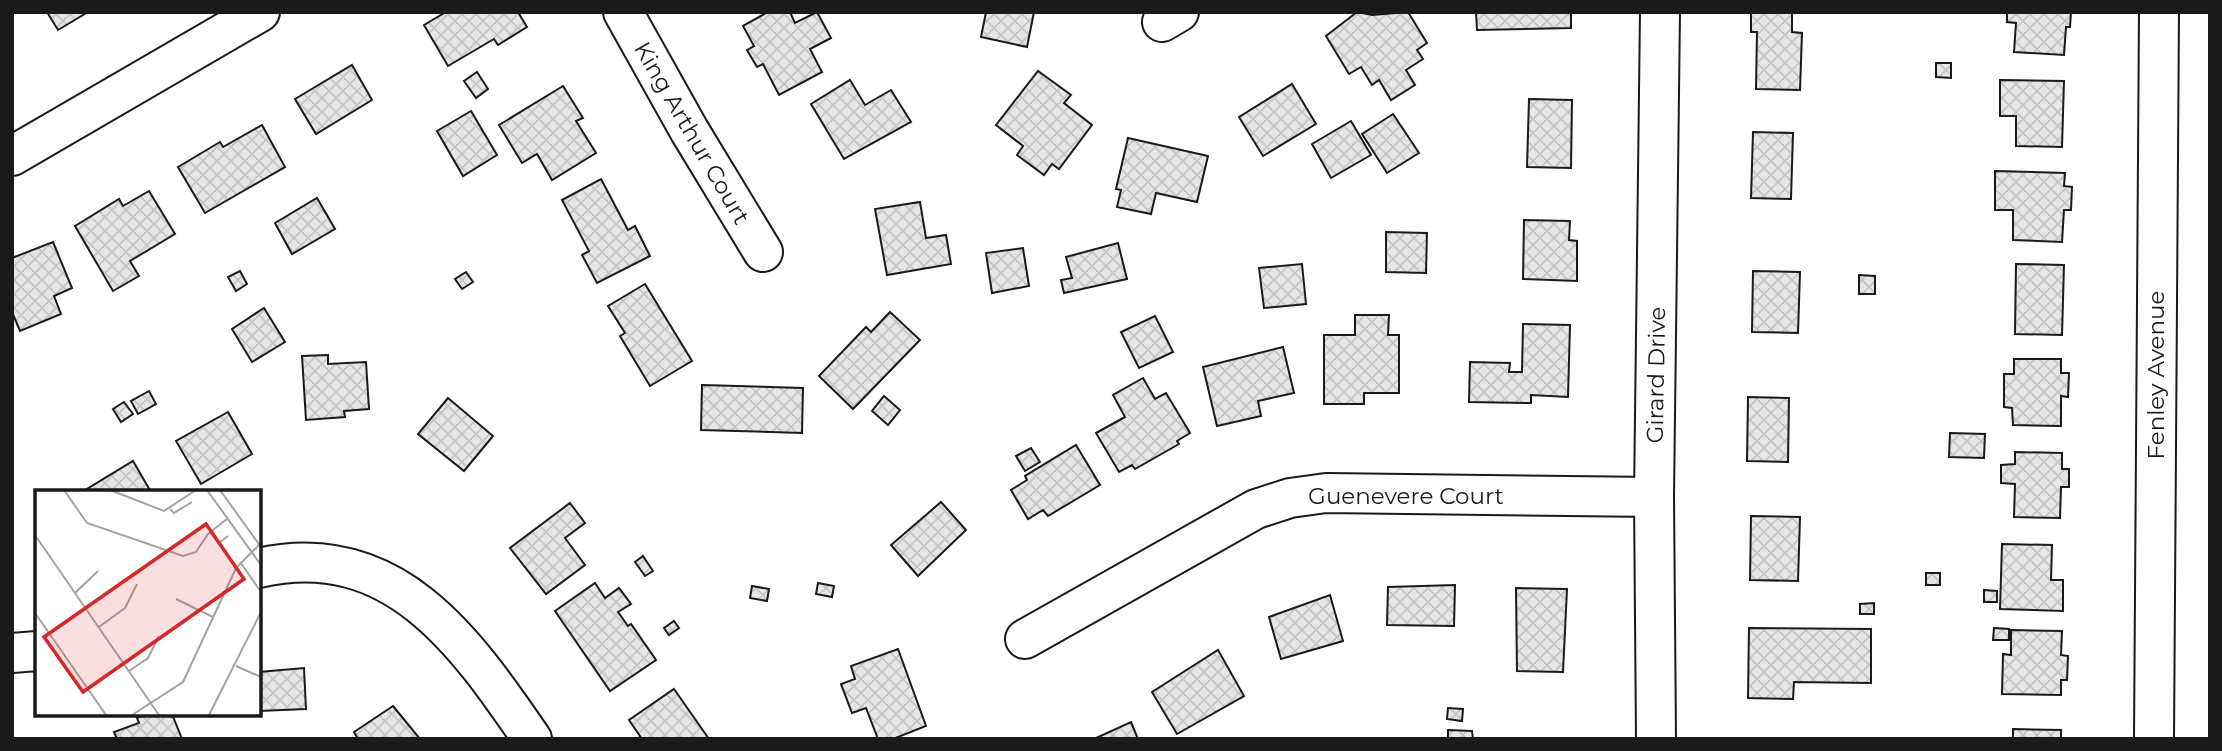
<svg xmlns="http://www.w3.org/2000/svg" width="2222" height="751" viewBox="0 0 2222 751" font-family="Montserrat,sans-serif">
	<defs>
		<pattern id="building-cross-hatch" width="8" height="8" patternUnits="userSpaceOnUse" patternTransform="scale(1.75)"><rect width="8" height="8" fill="#e6e6e6"/><path d="M0 0l8 8M0 8l8-8" fill="none" stroke="#c5c5c5"/></pattern>
	</defs>
	<rect width="100%" height="100%" fill="#fff"/>
	<g fill="url(#building-cross-hatch)" stroke="#1a1a1a" stroke-width="2">
		<polygon points="47,12 88,12 58,30"/>
		<polygon points="446,12 518,12 527,27 498,45 494,39 448,66 424,25"/>
		<polygon points="768,12 790,12 795,23 817,12 831,38 810,49 822,72 779,95 763,64 757,67 747,50 754,46 743,26"/>
		<polygon points="986,12 1034,12 1027,47 981,37"/>
		<polygon points="1357,12 1372,15 1408,12 1427,43 1417,50 1423,59 1406,70 1415,85 1391,100 1379,80 1372,85 1361,67 1349,74 1326,36"/>
		<polygon points="1476,12 1571,12 1571,28 1477,30"/>
		<polygon points="1751,12 1792,12 1792,32 1802,33 1800,90 1756,89 1757,32 1751,32"/>
		<polygon points="2007,12 2071,12 2070,27 2066,27 2064,55 2014,52 2016,23 2007,22"/>
		<polygon points="1936,63 1951,63 1951,78 1936,77"/>
		<polygon points="352,65 372,100 316,134 295,99"/>
		<polygon points="1038,71 1071,95 1064,103 1092,125 1059,169 1052,164 1044,175 1017,155 1023,146 996,125"/>
		<polygon points="477,72 488,89 476,98 464,81"/>
		<polygon points="850,80 865,105 891,90 911,122 844,159 811,104"/>
		<polygon points="2000,80 2064,81 2062,147 2016,146 2016,116 2000,116"/>
		<polygon points="1292,84 1316,124 1263,156 1239,117"/>
		<polygon points="563,86 583,118 576,121 596,153 552,180 537,154 522,163 499,125"/>
		<polygon points="1529,99 1572,100 1571,168 1527,167"/>
		<polygon points="471,111 497,155 463,176 437,131"/>
		<polygon points="1393,114 1419,153 1387,173 1362,134"/>
		<polygon points="1351,121 1371,155 1331,178 1312,144"/>
		<polygon points="262,125 285,167 205,213 178,167 220,142 223,147"/>
		<polygon points="1753,132 1793,133 1791,199 1751,198"/>
		<polygon points="1128,138 1208,156 1197,202 1156,193 1151,214 1117,207 1121,190 1116,189"/>
		<polygon points="1995,171 2065,173 2064,186 2072,187 2071,210 2064,210 2062,242 2013,240 2013,210 1995,210"/>
		<polygon points="601,179 628,230 635,226 650,256 597,283 582,255 589,251 562,200"/>
		<polygon points="149,191 175,234 130,261 139,276 113,291 75,226 119,199 123,206"/>
		<polygon points="317,198 335,229 292,254 275,223"/>
		<polygon points="920,202 926,238 946,235 951,264 887,275 875,209"/>
		<polygon points="1524,220 1570,221 1569,240 1577,241 1577,281 1523,279"/>
		<polygon points="1386,232 1427,233 1426,273 1386,272"/>
		<polygon points="53,242 72,288 54,296 61,314 20,331 12,312 12,258"/>
		<polygon points="1118,243 1127,279 1064,293 1061,280 1072,278 1066,257"/>
		<polygon points="1023,248 1029,286 992,293 986,253"/>
		<polygon points="1302,264 1306,304 1264,308 1259,268"/>
		<polygon points="2016,264 2064,265 2062,335 2015,334"/>
		<polygon points="240,271 247,284 236,291 228,277"/>
		<polygon points="1753,271 1800,272 1798,333 1752,332"/>
		<polygon points="466,272 473,282 462,289 455,279"/>
		<polygon points="1859,275 1875,276 1875,294 1859,294"/>
		<polygon points="645,284 692,361 650,386 620,336 625,333 608,306"/>
		<polygon points="264,308 285,342 252,362 232,329"/>
		<polygon points="890,312 920,340 853,409 819,376 866,327 871,332"/>
		<polygon points="1355,315 1389,315 1388,335 1399,335 1399,393 1364,393 1364,404 1324,404 1324,335 1355,335"/>
		<polygon points="1155,316 1173,352 1139,368 1121,332"/>
		<polygon points="1523,324 1570,325 1568,397 1531,395 1531,403 1469,402 1470,362 1510,363 1509,372 1522,372"/>
		<polygon points="1283,347 1294,393 1258,401 1261,416 1217,426 1203,367"/>
		<polygon points="328,355 328,364 366,362 369,409 344,411 345,417 306,420 302,356"/>
		<polygon points="2014,359 2061,359 2061,373 2069,373 2068,397 2061,396 2061,426 2013,425 2012,408 2004,407 2004,374 2014,374"/>
		<polygon points="1143,378 1155,399 1166,393 1190,433 1177,441 1179,444 1135,469 1132,465 1119,472 1096,433 1125,417 1113,395"/>
		<polygon points="702,385 803,388 802,433 701,430"/>
		<polygon points="149,391 156,404 138,414 131,401"/>
		<polygon points="884,396 900,410 888,425 872,411"/>
		<polygon points="1748,397 1789,398 1788,462 1747,461"/>
		<polygon points="448,398 493,436 464,471 418,434"/>
		<polygon points="124,402 133,414 121,422 113,409"/>
		<polygon points="228,412 252,454 201,484 176,441"/>
		<polygon points="1950,433 1985,434 1984,458 1949,457"/>
		<polygon points="1076,445 1100,485 1048,516 1043,510 1028,519 1011,490 1027,480 1025,476"/>
		<polygon points="1031,448 1040,462 1025,471 1016,456"/>
		<polygon points="2015,452 2062,453 2062,469 2069,469 2069,487 2061,487 2060,518 2014,517 2015,484 2001,483 2001,465 2015,464"/>
		<polygon points="133,461 151,492 82,492"/>
		<polygon points="941,502 966,530 918,576 891,545"/>
		<polygon points="570,503 585,523 565,538 585,565 546,594 510,548"/>
		<polygon points="1751,516 1800,517 1798,581 1750,580"/>
		<polygon points="2002,544 2052,545 2051,580 2063,580 2063,611 2000,609"/>
		<polygon points="643,556 653,571 645,576 635,562"/>
		<rect x="1926" y="573" width="14" height="12"/>
		<polygon points="595,583 605,598 619,588 631,604 618,612 628,626 631,624 656,660 610,691 555,611"/>
		<polygon points="818,583 834,586 832,597 816,594"/>
		<polygon points="1455,585 1454,626 1387,625 1388,587"/>
		<polygon points="752,586 769,589 767,601 750,598"/>
		<polygon points="1516,588 1567,589 1563,672 1517,671"/>
		<polygon points="1984,590 1997,591 1997,602 1984,602"/>
		<polygon points="1330,595 1343,641 1281,659 1269,617"/>
		<polygon points="1874,603 1874,614 1860,614 1860,604"/>
		<polygon points="674,621 679,628 669,635 664,628"/>
		<polygon points="1749,628 1871,629 1871,683 1794,682 1793,699 1748,698"/>
		<polygon points="1994,628 2009,629 2009,640 1993,640"/>
		<polygon points="2011,630 2062,631 2061,655 2068,656 2067,680 2061,680 2061,695 2002,694 2003,654 2011,655"/>
		<polygon points="898,649 926,726 893,739 878,739 866,708 852,713 841,684 855,679 851,666"/>
		<polygon points="1218,650 1244,696 1177,734 1152,692"/>
		<polygon points="304,668 306,709 259,711 259,672"/>
		<polygon points="674,689 709,739 642,739 629,720"/>
		<polygon points="393,706 420,739 358,739 354,732"/>
		<polygon points="1448,708 1463,709 1462,721 1447,719"/>
		<polygon points="146,714 172,714 182,739 117,739 114,732 139,723 137,718"/>
		<polygon points="1131,722 1138,739 1094,739"/>
		<polygon points="2013,729 2061,730 2061,739 2013,739"/>
		<polygon points="1448,730 1472,731 1473,739 1448,739"/>
	</g>
	<g fill="none" stroke-linecap="round" stroke-linejoin="round">
		<g stroke="#1a1a1a" stroke-width="42">
			<g id="minor">
				<polyline points="623,12 689,130 763,252"/>
				<polyline points="1162,22 1179,12"/>
				<polyline points="12,156 260,12"/>
				<path d="M259,568c135,-31 207,75 273,171"/>
				<polyline points="1025,639 1256,509 1290,498 1326,493 1654,497"/>
				<polyline points="12,653 37,651"/>
				<polyline points="1656,739 1654,497 1660,12"/>
				<polyline points="2154,739 2159,12"/>
			</g>
		</g>
		<use href="#minor" stroke="#fff" stroke-width="38"/>
	</g>
	<g text-anchor="middle" dominant-baseline="central" stroke-width="5" stroke-linejoin="round" paint-order="stroke">
		<g font-size="23" fill="#1a1a1a" stroke="#fff">
			<text transform="translate(692 133) rotate(60)">King Arthur Court</text>
			<text transform="translate(1656 375) rotate(-89)">Girard Drive</text>
			<text transform="translate(2156 375) rotate(-90)">Fenley Avenue</text>
			<text x="1406" y="496">Guenevere Court</text>
		</g>
	</g>
	<g transform="translate(35 490)">
		<rect width="226" height="226" fill="#fff"/>
		<path fill="none" stroke="#a3a3a3" stroke-width="2" d="M29,0l23,33 96,33 13,-4 12,-18 19,-15M75,0l54,21 32,-21M172,0l54,75M185,0l41,57M135,19l4,4 18,-11M175,42l9,11 9,-7M0,45l124,180M205,72l21,30M40,103l23,-22M141,109l37,18M0,123l71,102M64,137l26,-19 12,-24M201,176l25,11M94,181l19,-13 11,-22M97,225l51,-33 53,-114 25,-25M174,225l52,-103"/>
		<path fill="#d62828" fill-opacity="0.15" stroke="#d62828" stroke-width="3.5" d="M171,34l38,55 -161,113 -39,-55z"/>
		<rect width="226" height="226" fill="none" stroke="#1a1a1a" stroke-width="3.5"/>
	</g>
	<rect width="2222" height="751" fill="none" stroke="#1a1a1a" stroke-width="28"/>
</svg>
